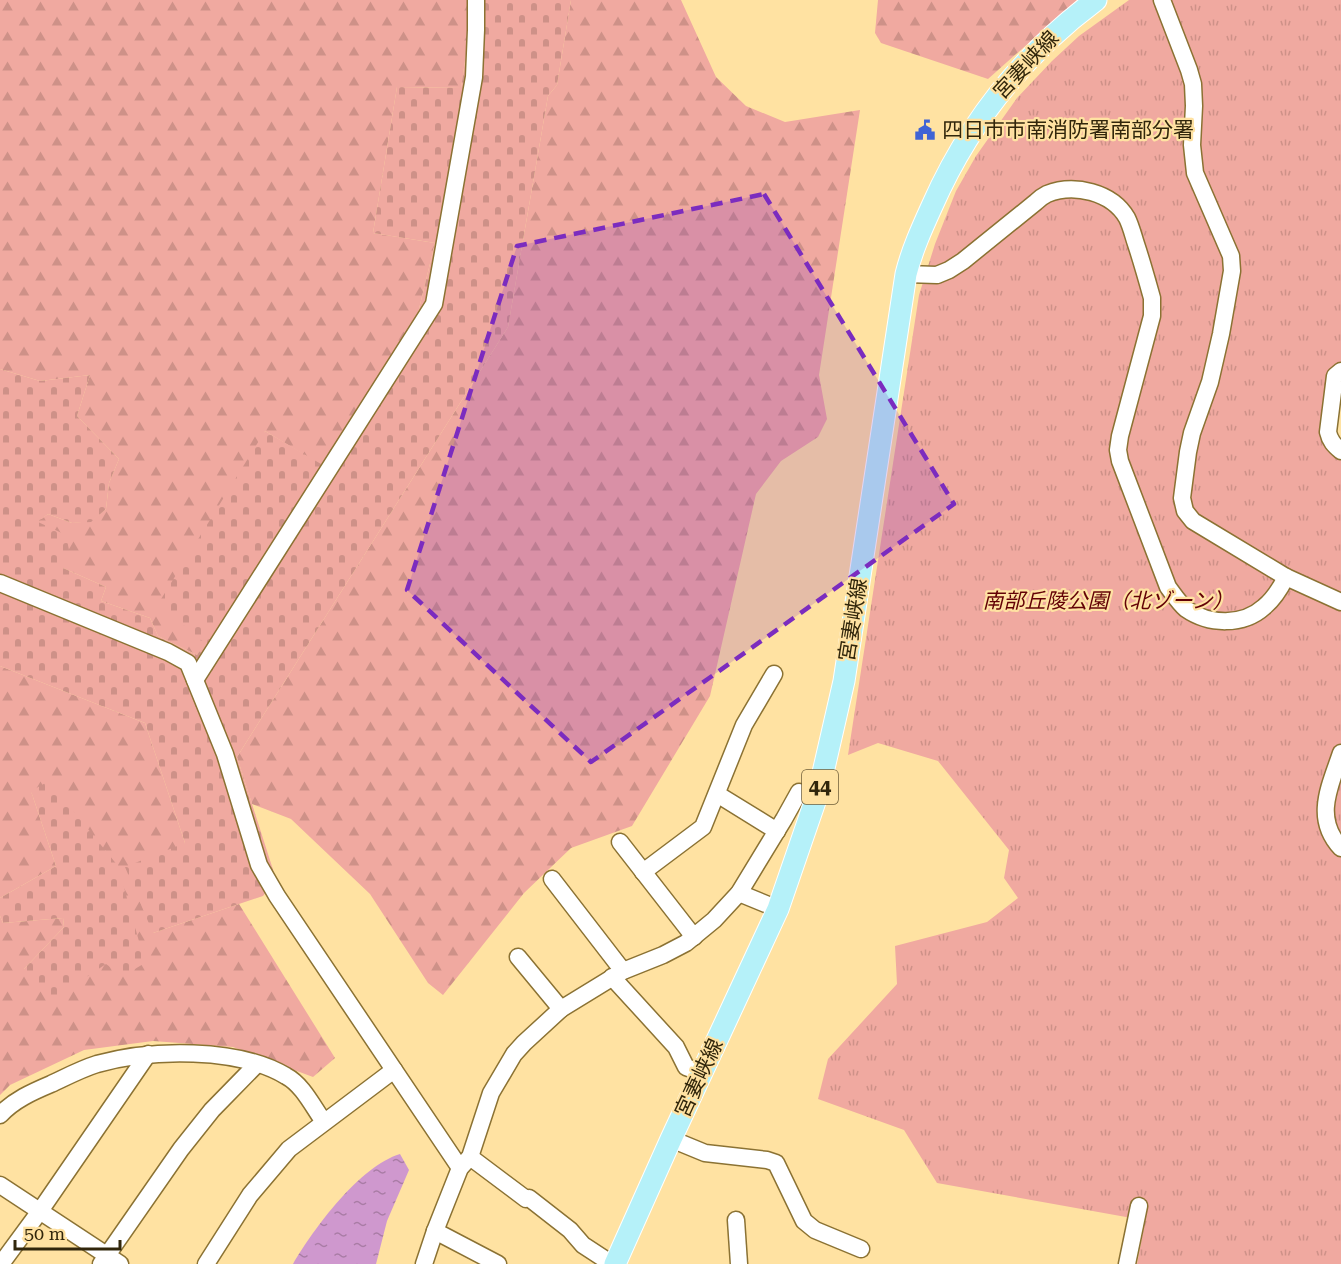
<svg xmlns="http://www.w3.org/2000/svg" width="1341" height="1264" viewBox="0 0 1341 1264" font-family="'Roboto Serif','Noto Sans JP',serif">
	<defs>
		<pattern id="forest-firs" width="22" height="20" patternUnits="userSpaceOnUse" patternTransform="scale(1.5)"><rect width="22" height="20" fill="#f0a9a0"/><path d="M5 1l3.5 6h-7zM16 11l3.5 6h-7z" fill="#ce9188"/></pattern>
		<pattern id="cemetery-stones" width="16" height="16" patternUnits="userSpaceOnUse" patternTransform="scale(1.5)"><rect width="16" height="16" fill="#f0a9a0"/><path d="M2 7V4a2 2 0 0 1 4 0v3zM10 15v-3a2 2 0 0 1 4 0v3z" fill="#ce9188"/></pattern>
		<pattern id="park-tufts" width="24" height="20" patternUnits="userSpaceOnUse" patternTransform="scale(1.5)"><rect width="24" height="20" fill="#f0a9a0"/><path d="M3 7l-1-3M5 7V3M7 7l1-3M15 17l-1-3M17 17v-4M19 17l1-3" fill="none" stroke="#ce9188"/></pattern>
		<pattern id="water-ripples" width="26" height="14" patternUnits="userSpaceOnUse" patternTransform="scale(1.5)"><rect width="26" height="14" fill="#cf98ce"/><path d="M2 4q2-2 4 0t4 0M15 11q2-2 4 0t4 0" fill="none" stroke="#a97ca5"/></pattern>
	</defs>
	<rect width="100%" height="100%" fill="#ffe2a2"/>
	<g fill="url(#forest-firs)">
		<polygon points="0,0 474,0 461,88 397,87 373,233 435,243 418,313 321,465 265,431 205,644 197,655 158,636 150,618 101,601 106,587 63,568 37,522 48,514 72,523 91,521 106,509 109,483 119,459 77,416 90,375 40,381 0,369"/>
		<polygon points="571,0 681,0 716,77 746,106 785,122 860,110 819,375 827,419 818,437 781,461 756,494 710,696 632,826 571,848 524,893 443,995 428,983 370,894 291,819 252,804 237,757 508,327 548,96 557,85"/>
		<polygon points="878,0 1077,0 988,79 881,43 875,33"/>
		<polygon points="0,666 145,723 185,843 153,933 239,904 335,1058 313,1077 233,1047 153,1041 84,1050 10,1085 0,1095 0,916 3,923 63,918 64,927 24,969 106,964 31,791 56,866 0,898"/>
	</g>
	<g fill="url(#cemetery-stones)">
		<polygon points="474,0 571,0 557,85 548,96 508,327 237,757 276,879 263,896 153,933 125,867 185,843 145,723 0,666 0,369 40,381 90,375 77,416 119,459 109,483 106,509 91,522 72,523 48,514 38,522 66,535 70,555 63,568 106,587 101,601 150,618 158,636 197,655 205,643 158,604 265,431 321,464 418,313 435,243 373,233 397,87 461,88"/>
		<polygon points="49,781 118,866 145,963 123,976 106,964 50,1001 24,969 64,927 63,918 3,923 0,916 0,898 56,866 31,791"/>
	</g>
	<polygon fill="url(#park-tufts)" points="1129,0 1341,0 1341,363 1328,373 1320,431 1323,442 1341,458 1341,1264 1137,1264 1144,1227 1126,1217 937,1183 904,1130 818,1099 828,1059 897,984 895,946 987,922 1018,898 1004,878 1009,850 938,761 878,743 848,755 919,295 935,244 956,191 976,156 1017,98 1052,61 1079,36"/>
	<path fill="url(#water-ripples)" d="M400,1154l9,16 -22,51 -11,43h-83c21,-36 67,-98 107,-110z"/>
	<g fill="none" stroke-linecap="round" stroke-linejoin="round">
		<g stroke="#8b7233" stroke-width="19">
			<g id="minor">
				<polyline points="1162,0 1189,70 1193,84 1194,106 1192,145 1195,173 1231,256 1232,271 1221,334 1210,382 1192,433 1188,452 1182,498 1185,511 1193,521 1286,577 1341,602"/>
				<path d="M906,274l31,1 12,-5 14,-9 73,-59c3,-3 7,-6 11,-8 27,-11 65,-2 80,24 4,8 6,17 9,26 6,18 11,36 16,54v18l-32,120 -2,14 2,11 48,126c6,8 11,16 18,22 23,16 57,17 78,-2 10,-8 16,-18 22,-30"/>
				<path d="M1341,371l-6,5 -7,56c2,9 6,13 13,19"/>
				<polyline points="0,583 168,652 188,663 225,754 259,865 277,896 460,1168"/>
				<polyline points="195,680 434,304 474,77 476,30 476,0"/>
				<path d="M1341,753c-11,33 -28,65 0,95"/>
				<polyline points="717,794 777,831"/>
				<polyline points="620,842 694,937"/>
				<polyline points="643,872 703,827 744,725 774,674"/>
				<polyline points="552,879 623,971"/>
				<polyline points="739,893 778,909"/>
				<polyline points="518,957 561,1009"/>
				<polyline points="612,977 676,1047 686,1067 702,1073"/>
				<path d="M0,1115c14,-15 32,-23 51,-31 15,-7 30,-15 46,-20 54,-15 140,-17 189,12 17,9 27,31 38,46"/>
				<polyline points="671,1139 705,1153 767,1160 776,1163 804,1221 815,1230 861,1249"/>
				<polyline points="470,1157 526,1199 529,1198 570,1230 583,1245 612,1264"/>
				<polyline points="0,1185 120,1264"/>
				<polyline points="736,1220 739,1264"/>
				<polyline points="435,1231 498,1264"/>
				<polyline points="1,1264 40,1211 148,1054"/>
				<polyline points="101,1264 181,1149 212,1110 257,1064"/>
				<polyline points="206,1264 250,1195 289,1149 394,1070"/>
				<polyline points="424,1264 435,1231 460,1168 470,1157 491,1093 514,1054 524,1043 561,1009 623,971 663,955 686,943 714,920 739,893 784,819 799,792"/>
				<polyline points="1127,1264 1139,1206"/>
			</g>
		</g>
		<g stroke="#fff" stroke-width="23">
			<path id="major" d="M615,1264l56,-125 107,-230 41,-119 25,-109 62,-407c6,-24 16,-46 26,-68 37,-84 90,-151 164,-206"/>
		</g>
		<use href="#minor" stroke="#fff" stroke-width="16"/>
		<use href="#major" stroke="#b5f1f9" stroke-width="21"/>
	</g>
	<path fill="#7b2cbf" fill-opacity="0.2" stroke="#7b2cbf" stroke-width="4.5" stroke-dasharray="12 8" stroke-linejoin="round" d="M764,194l190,310 -363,258 -184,-172 110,-344z"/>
	<defs>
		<g id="civic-bare" transform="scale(1.62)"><path d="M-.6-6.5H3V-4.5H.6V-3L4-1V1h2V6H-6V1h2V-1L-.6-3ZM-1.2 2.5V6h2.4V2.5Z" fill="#3f63d5" stroke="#ffe2a2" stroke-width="2.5" paint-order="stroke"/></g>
	</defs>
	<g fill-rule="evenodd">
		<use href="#civic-bare" x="925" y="130"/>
	</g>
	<g text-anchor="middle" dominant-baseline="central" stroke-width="4.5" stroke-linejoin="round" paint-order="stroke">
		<rect fill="#ffe2a2" stroke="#6f5e38" stroke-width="1.5" x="802" y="770" width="36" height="34" rx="4.5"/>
		<g font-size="20" font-weight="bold" fill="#31260b">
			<text x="820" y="787">44</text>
		</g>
		<g font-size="21" fill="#31260b" stroke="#ffe2a2">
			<text transform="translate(1026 65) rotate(-47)">宮妻峡線</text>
			<text transform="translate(853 620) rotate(-81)">宮妻峡線</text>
			<text transform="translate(699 1078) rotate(-65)">宮妻峡線</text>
		</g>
		<g font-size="21" fill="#31260b" stroke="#ffe2a2" text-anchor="start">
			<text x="942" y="130">四日市市南消防署南部分署</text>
		</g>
		<g font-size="21" font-style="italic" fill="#630106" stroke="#ffe2a2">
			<text x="1108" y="601">南部丘陵公園（北ゾーン）</text>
		</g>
	</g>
	<path d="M15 1240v9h105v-9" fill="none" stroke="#31260b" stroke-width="3"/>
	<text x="24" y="1240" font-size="18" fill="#31260b" stroke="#ffe2a2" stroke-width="4.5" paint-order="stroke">50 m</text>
</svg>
